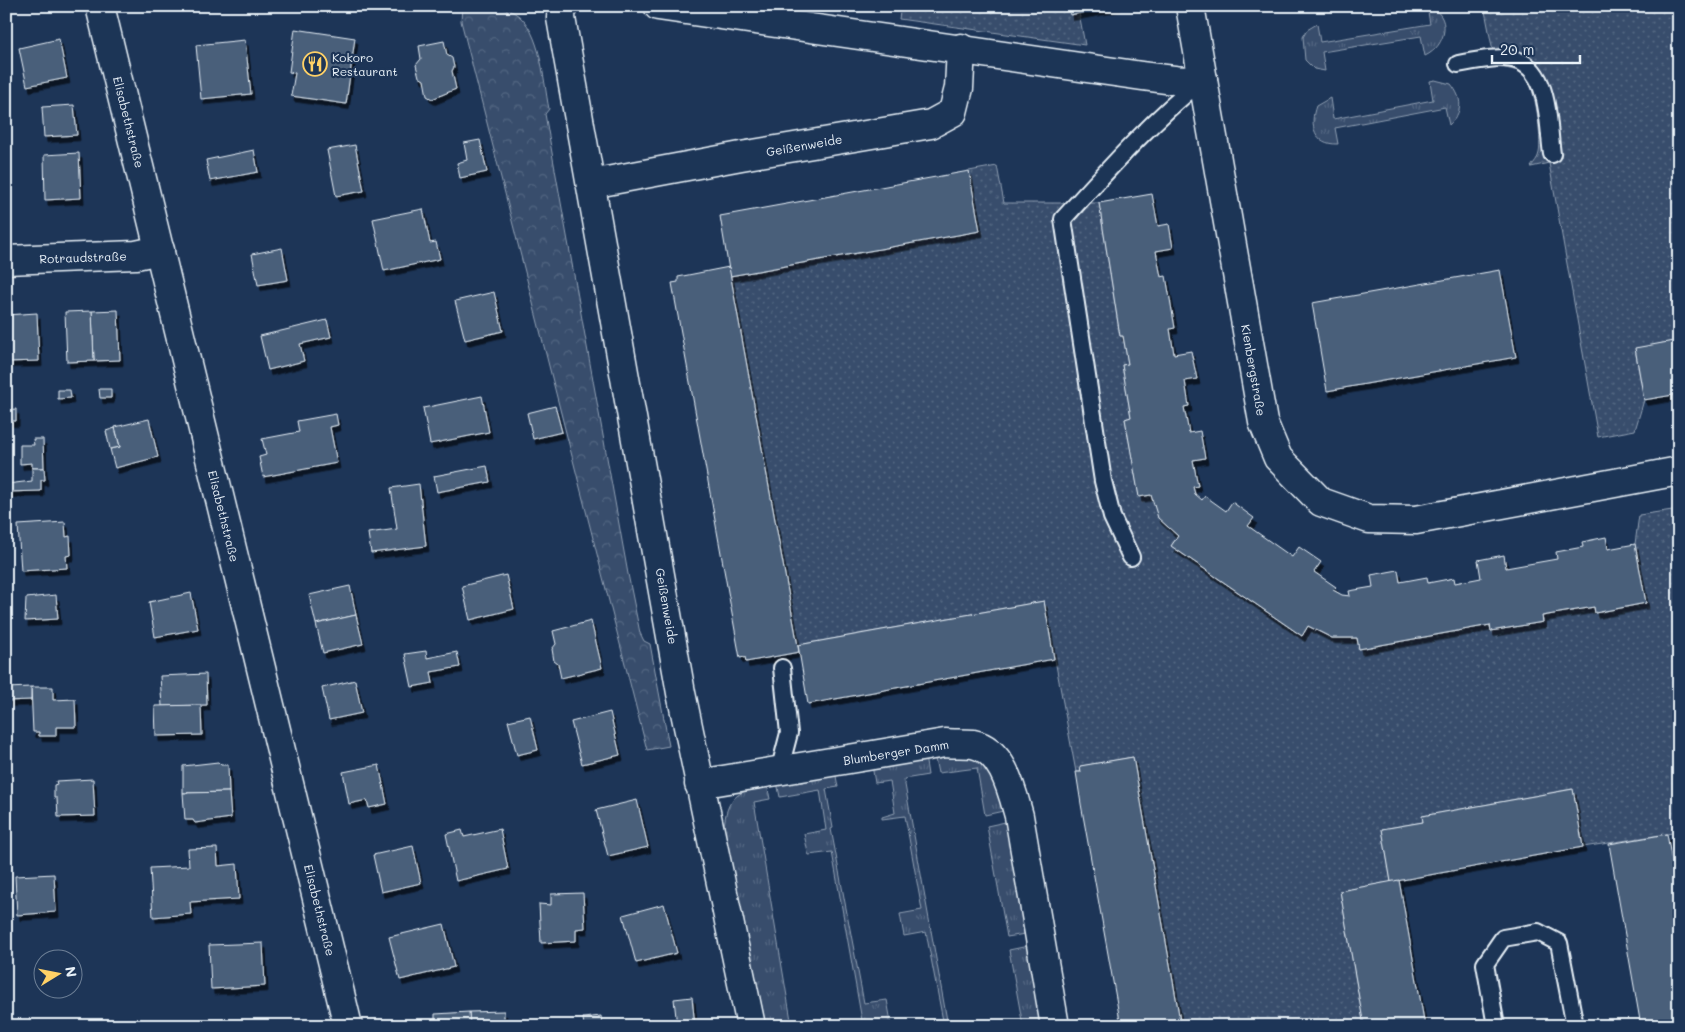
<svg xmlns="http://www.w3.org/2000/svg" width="1685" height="1032" viewBox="0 0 1685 1032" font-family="Mali,sans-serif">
	<defs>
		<pattern id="grass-tufts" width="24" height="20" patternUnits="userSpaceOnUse" patternTransform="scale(1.25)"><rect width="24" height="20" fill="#374d6c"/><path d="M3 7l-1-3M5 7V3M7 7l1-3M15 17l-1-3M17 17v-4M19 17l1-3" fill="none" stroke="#546782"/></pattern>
		<pattern id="forest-crowns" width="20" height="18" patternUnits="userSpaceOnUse" patternTransform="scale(1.25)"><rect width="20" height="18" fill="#374d6c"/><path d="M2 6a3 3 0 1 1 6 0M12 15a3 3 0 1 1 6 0" fill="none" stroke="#546782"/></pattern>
		<pattern id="park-dots" width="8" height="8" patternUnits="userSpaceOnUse" patternTransform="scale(1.25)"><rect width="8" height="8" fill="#374d6c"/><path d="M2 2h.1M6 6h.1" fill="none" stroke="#546782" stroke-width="1.8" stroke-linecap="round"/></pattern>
		<filter id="shadow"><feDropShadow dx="3" dy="5.5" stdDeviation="0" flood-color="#0009"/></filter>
	</defs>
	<rect width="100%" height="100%" fill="#1d3557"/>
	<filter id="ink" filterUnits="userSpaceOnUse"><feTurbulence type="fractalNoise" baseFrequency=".02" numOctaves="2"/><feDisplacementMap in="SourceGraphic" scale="10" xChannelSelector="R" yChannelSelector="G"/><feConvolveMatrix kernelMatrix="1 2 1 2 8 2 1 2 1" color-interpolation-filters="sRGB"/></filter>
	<g filter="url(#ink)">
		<g fill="url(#grass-tufts)" stroke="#909fb2">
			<path d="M1427,6c26,8 20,40 -2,50l-4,-20 -99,16 3,19 -11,-2 -9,-9 -2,-23 4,-7 10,-6 3,18 110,-18z"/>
			<path d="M1435,80l16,4c12,15 12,28 -2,41l-4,-18 -110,21 3,16c-24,1 -29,-19 -22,-38l14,-8 3,21 100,-19 -3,-19z"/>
			<polygon points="944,753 983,759 1008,810 985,815 977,768 938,773 934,754"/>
			<polygon points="925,756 928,775 904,779 948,1026 944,1026 926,932 904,936 900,914 922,910 905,816 882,819 882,817 895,813 890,781 875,783 872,765"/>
			<polygon points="835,771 838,787 826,789 833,828 831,829 864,1003 887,1000 891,1022 863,1026 832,852 809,855 808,853 804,834 826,830 820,790 780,797 777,782"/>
			<path d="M767,784l3,15 -16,3 38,224h-26l-42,-197c2,-33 14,-37 43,-45z"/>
			<polygon points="1010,821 1031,933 1007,937 987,826"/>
			<polygon points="1033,945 1047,1026 1023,1026 1009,950"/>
		</g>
		<path fill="url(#forest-crowns)" stroke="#909fb2" d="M462,6c15,0 32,-1 46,4 33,10 35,70 41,99l-4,5 83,460 12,59 4,8 6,3 19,102 -22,4 -186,-729z"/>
		<g fill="url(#park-dots)" stroke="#909fb2">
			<polygon points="901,6 1068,6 1079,13 1085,45 899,19"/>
			<path d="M1484,6h195v334l-44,9 9,51 -9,30 -37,7 -49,-274 -18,4c3,-5 7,-8 8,-14 3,-14 -3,-66 -14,-77 -7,-7 -20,-8 -29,-9z"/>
			<polygon points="997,166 1004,203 1099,203 1120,336 1123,336 1128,364 1122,365 1131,417 1125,419 1139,496 1151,495 1159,518 1178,536 1171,546 1302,636 1308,626 1332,638 1357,638 1359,649 1490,625 1491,631 1543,622 1542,616 1594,607 1595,613 1646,603 1635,544 1639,515 1679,509 1679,832 1583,847 1572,789 1423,816 1423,822 1382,829 1391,882 1340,891 1364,1026 1181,1026 1133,757 1081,766 1081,772 1076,772 1044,601 798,645 730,276 979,230 969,171"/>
		</g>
		<g fill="#495e7a" stroke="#e8f1f8" filter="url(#shadow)">
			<polygon points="1068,6 1118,6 1070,15"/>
			<polygon points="295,29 355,38 346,104 291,96 295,73 289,72"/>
			<polygon points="59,39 67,78 27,86 19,48"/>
			<polygon points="245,40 251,94 201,99 196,45"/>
			<polygon points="444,41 447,55 452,58 454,67 452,71 456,89 432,99 427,96 424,80 419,77 416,65 421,59 419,46"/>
			<polygon points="74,105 77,135 44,137 42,107"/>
			<polygon points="480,140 487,172 460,178 457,163 467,160 464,143"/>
			<polygon points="355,145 364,191 336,196 327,150"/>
			<polygon points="254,150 258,172 210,181 206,160"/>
			<polygon points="79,153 81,198 45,200 44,155"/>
			<polygon points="969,171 980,231 730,276 720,216"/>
			<polygon points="1152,194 1158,226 1169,224 1173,248 1156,251 1161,277 1166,276 1175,328 1170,329 1174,354 1191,351 1197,379 1185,381 1189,406 1184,407 1189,433 1200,431 1205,458 1193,460 1198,486 1193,487 1195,494 1202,500 1205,496 1226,511 1232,502 1254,518 1248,526 1292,557 1299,547 1321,562 1314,572 1336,587 1333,590 1342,595 1350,596 1349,591 1373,587 1371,575 1398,570 1400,582 1427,577 1428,583 1454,578 1455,583 1481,578 1478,560 1504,555 1506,568 1557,559 1556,552 1583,547 1582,542 1606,537 1608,549 1635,544 1646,603 1595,613 1594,607 1542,616 1543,622 1491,631 1490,625 1359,649 1357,638 1332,638 1308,626 1302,636 1171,546 1178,536 1158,518 1151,495 1139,497 1125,419 1131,417 1122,365 1128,364 1123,336 1120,336 1099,203"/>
			<polygon points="423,209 430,243 436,242 440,259 384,271 373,219"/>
			<polygon points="282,248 288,280 258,285 252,254"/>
			<polygon points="729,267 799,652 746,662 745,657 740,658 672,283 678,282 678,277"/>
			<polygon points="1500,270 1516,357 1327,391 1312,303"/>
			<polygon points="494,292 503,331 465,340 455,301"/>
			<polygon points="118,310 120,360 94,361 92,311"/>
			<polygon points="92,311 94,361 67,362 65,312"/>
			<polygon points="37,313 39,361 6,362 6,315"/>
			<polygon points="327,320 331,337 300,344 304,361 268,370 260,336"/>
			<polygon points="1679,340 1679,394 1644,400 1635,348"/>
			<polygon points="99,389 111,389 111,398 100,398"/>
			<polygon points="58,390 70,390 71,398 58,399"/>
			<polygon points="482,396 489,432 430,444 423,408"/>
			<polygon points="555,406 562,432 533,439 527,413"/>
			<polygon points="16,409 16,421 6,421 6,410"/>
			<polygon points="336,414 338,425 330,427 337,463 263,477 259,457 266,455 262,439 299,432 297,421"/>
			<polygon points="149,419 158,457 115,468 110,449 120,447 115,427"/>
			<polygon points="115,428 120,447 110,449 106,431"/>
			<polygon points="33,439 43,439 44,468 32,468 32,463 20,464 20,445 34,445"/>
			<polygon points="487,466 490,482 437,492 434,476"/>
			<polygon points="32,468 44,468 45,480 41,480 41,491 7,492 7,484 32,481"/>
			<polygon points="419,484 426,546 371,553 368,533 397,529 391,488"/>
			<polygon points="65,522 66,537 70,536 71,555 66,556 67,568 21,571 18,525"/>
			<polygon points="506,575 514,609 470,620 462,586"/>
			<polygon points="350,586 356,615 316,624 309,595"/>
			<polygon points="191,593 198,629 155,637 149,602"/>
			<polygon points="56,595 58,619 25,621 26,598"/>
			<polygon points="1044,601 1054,659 808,704 798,645"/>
			<polygon points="356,615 363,644 323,653 316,624"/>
			<polygon points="591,621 602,668 561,678 558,664 554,661 552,649 556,644 553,631"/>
			<polygon points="426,651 427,658 457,652 460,667 431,672 433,683 412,687 405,654"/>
			<polygon points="206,674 207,705 162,706 160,676"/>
			<polygon points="355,680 362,713 329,720 322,688"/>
			<polygon points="31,687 53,687 53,700 75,699 76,727 56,727 56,736 39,736 39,732 33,732"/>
			<polygon points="31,687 31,700 6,701 6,688"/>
			<polygon points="201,705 202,735 156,736 155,706"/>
			<polygon points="610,712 620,755 582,764 571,722"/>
			<polygon points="530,716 538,750 517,755 508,721"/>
			<polygon points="1133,757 1181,1026 1121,1026 1081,804 1076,772 1081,772 1080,766"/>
			<polygon points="218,762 221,765 228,765 229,792 183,793 183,766"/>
			<polygon points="379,765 387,804 369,808 367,800 349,804 343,772"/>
			<polygon points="93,779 95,816 58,817 57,798 54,798 54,785 57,784 56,781"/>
			<polygon points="1573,789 1583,847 1391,882 1382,829 1423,822 1422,816"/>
			<polygon points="229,792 231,818 195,823 193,820 185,820 183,793"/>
			<polygon points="637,800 648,847 608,856 596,810"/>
			<polygon points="500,829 508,869 456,881 446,834 462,830 464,837"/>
			<polygon points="1667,834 1679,901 1679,1026 1641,1026 1609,844"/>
			<polygon points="413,846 421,883 381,892 373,855"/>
			<polygon points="217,848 218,866 237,864 239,899 190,902 191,914 153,917 150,868 189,866 188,849"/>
			<polygon points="54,874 56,912 17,915 15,876"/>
			<polygon points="1399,880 1425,1026 1364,1026 1340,891"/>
			<polygon points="583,893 585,928 576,929 576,941 541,943 539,904 551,905 551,894"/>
			<polygon points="664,904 677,953 636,963 623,915"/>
			<polygon points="444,924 454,967 400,980 389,937"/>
			<polygon points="263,943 265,986 211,989 209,945"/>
			<polygon points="692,997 695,1026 677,1026 674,999"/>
			<polygon points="504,1011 504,1026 470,1026 469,1012"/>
			<polygon points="469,1012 470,1026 435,1026 435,1014"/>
			<polygon points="601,1016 602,1026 584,1026 583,1018"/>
			<polygon points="140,1021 140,1026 111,1026 111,1022"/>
		</g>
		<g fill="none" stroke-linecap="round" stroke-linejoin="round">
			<g stroke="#e8f1f8" stroke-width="20">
				<g id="lane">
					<path d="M1458,64c15,-3 31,-6 46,-6 47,1 43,63 48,96"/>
					<path d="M1131,557l-19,-40 -9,-36 -40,-262c44,-48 86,-96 137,-137"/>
					<polyline points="782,668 789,733 782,760 798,767"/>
					<polyline points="1496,1026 1485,964 1503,938 1538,932 1559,943 1575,1026"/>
				</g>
			</g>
			<g stroke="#e8f1f8" stroke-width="31">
				<g id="street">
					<polyline points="562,6 561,18 681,693 751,1026"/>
					<polyline points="658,6 1142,76 1182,81 1203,79"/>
					<polyline points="1190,6 1263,422 1278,458 1321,502 1369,519 1416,520 1679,471"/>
					<polyline points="591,184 741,156 931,124 953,112 959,88 961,48"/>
					<polyline points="6,260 136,255 160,250"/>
					<path d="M699,784l246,-41c9,1 19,0 28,1 30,6 39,47 46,72l36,210"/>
				</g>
			</g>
			<g stroke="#e8f1f8" stroke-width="31">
				<polyline id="secondary" points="100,6 348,1026"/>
			</g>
			<use href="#lane" stroke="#1d3557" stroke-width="16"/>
			<use href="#street" stroke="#1d3557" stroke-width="28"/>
			<use href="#secondary" stroke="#1d3557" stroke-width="28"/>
		</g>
	</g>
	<defs>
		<g id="restaurant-ring" transform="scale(1.25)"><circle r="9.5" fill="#1d3557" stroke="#ffd166" stroke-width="1.5"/><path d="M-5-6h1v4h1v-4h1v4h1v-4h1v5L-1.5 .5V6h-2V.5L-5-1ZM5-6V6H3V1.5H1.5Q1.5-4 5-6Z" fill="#ffd166"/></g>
	</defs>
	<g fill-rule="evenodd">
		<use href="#restaurant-ring" x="315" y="64"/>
	</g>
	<g text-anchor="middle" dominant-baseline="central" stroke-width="4.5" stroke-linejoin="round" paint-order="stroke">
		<g font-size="12" fill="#e8f1f8" stroke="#1d3557" text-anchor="start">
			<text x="332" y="57">Kokoro<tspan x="332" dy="14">Restaurant</tspan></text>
		</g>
		<g font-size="12" fill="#e8f1f8" stroke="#1d3557">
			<text transform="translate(129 122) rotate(76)">Elisabethstraße</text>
			<text transform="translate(804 145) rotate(-10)">Geißenweide</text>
			<text transform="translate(83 257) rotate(-2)">Rotraudstraße</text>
			<text transform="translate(1254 370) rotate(80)">Kienbergstraße</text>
			<text transform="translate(224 516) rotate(76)">Elisabethstraße</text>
			<text transform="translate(667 606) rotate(80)">Geißenweide</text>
			<text transform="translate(896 752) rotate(-9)">Blumberger Damm</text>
			<text transform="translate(320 910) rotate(76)">Elisabethstraße</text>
		</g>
	</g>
	<rect width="1685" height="1032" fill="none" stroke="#1d3557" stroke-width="25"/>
	<rect x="12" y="12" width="1660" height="1007" fill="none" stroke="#e8f1f8" stroke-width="2" filter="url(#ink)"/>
	<g transform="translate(58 974) rotate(80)"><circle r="24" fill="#1d3557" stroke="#6e8097"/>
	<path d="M0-4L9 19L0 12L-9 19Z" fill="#ffd166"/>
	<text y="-8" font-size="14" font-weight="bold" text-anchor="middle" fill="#e8f1f8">N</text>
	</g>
	<path d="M1492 55v8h88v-8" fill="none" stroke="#e8f1f8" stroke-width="2.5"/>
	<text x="1500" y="55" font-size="15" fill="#e8f1f8" stroke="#1d3557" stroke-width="4" paint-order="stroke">20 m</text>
</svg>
